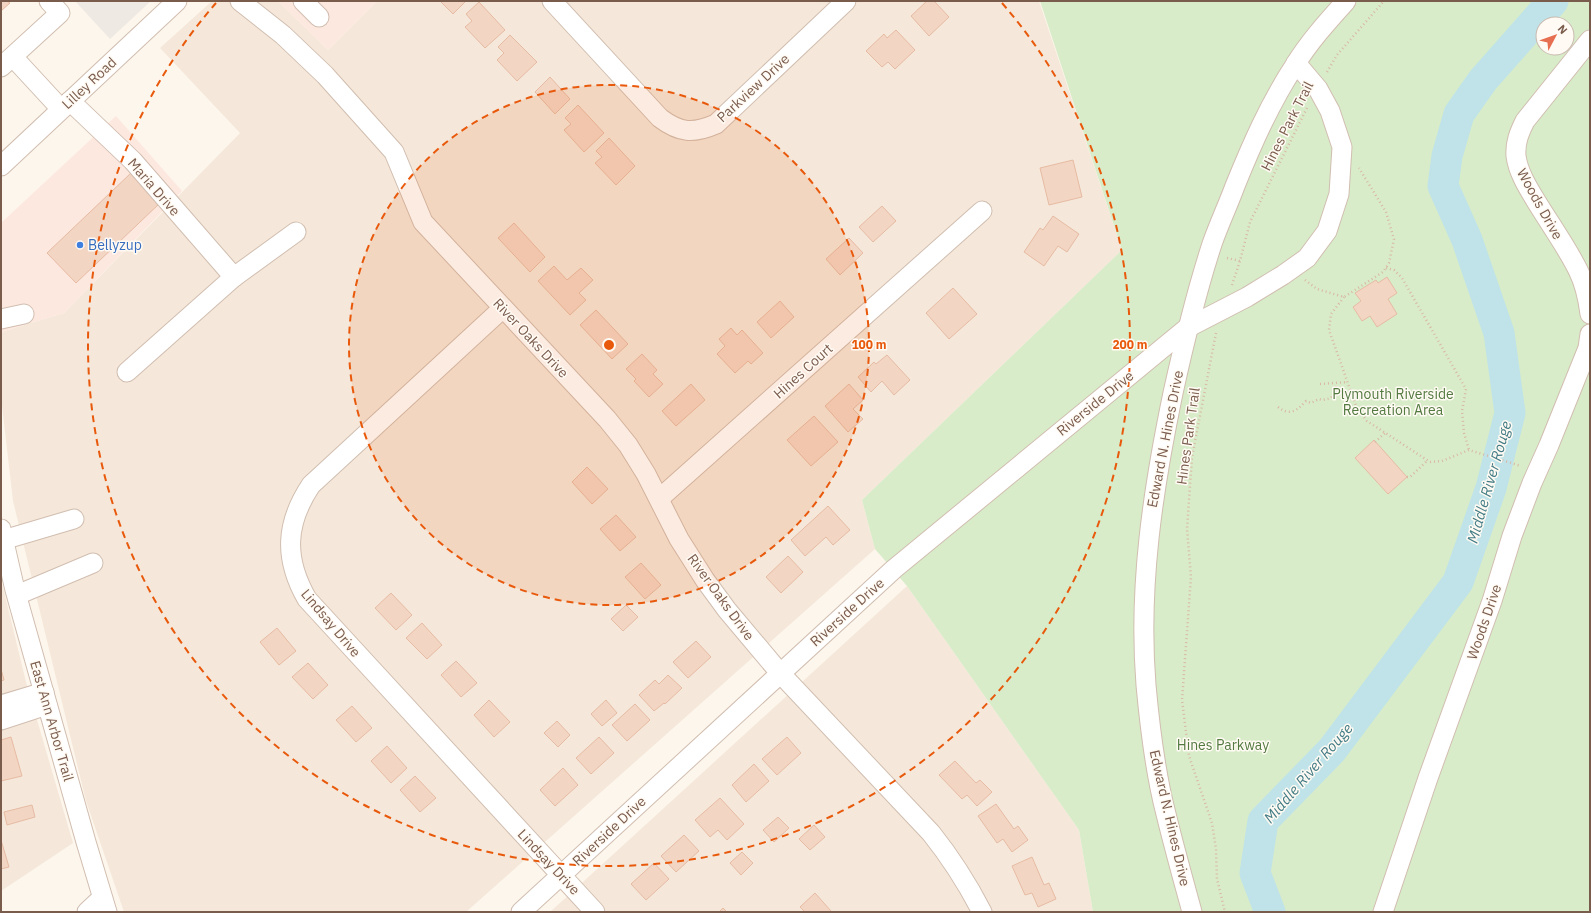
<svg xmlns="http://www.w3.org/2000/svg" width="1591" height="913" viewBox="0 0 1591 913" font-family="'IBM Plex Sans',sans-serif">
	<rect width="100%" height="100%" fill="#fdf6ec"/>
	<g fill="#f5e8da">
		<polygon points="212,1 278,1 328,50 377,1 1039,1 1122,250 862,500 875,549 466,912 124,912 86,801 13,501 1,397 1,332 64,313 240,133 160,48"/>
		<polygon points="1,579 26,682 73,843 1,891"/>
		<polygon points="907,586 1079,830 1093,912 550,912"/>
	</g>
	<g fill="#fde8e0">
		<polygon points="278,1 377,1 328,50"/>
		<polygon points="116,116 182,191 64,313 1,332 1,223"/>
	</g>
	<polygon fill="#efe9e4" points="75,1 151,1 110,39"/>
	<path fill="#d8ecc9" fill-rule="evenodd" d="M1040,1h550v911h-497l-14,-82 -172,-244 -32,-37 -13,-49 260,-250zM1543,24h24v24h-24z"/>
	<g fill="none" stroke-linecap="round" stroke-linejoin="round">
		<polyline stroke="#bfe3e8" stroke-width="31" points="1270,912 1255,873 1263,821 1332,750 1458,582 1491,488 1510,413 1499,333 1467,240 1443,186 1447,156 1459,114 1483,80 1553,1"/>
	</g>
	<g fill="#f3d5c3" stroke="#e6bba3">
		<polygon points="1,1 7,1 10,3 1,11"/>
		<polygon points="440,1 466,1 453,14"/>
		<polygon points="927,1 934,1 949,17 929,36 911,16"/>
		<polygon points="479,2 505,30 485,48 465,27 472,21 466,14"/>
		<polygon points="896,30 915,50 895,69 888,62 882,67 866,51 884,34 887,38"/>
		<polygon points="510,35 537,62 517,81 497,60 504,53 498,47"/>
		<polygon points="550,77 570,99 555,114 535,92"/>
		<polygon points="578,105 604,133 584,152 564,130 571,124 565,118"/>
		<polygon points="609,138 635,166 616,185 595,163 602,157 596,151"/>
		<polygon points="1073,160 1082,197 1049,205 1040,168"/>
		<polygon points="131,173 160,203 76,283 47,253"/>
		<polygon points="882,206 896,221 873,242 859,227"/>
		<polygon points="1053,216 1079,234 1067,252 1058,246 1044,266 1024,252 1040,228 1043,230"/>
		<polygon points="514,223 545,257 530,272 498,238"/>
		<polygon points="849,238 863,253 840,275 826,259"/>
		<polygon points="554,266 567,280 581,268 593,280 579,293 586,300 570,315 538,281"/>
		<polygon points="1387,277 1397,293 1388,299 1397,314 1377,327 1370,316 1362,321 1353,307 1361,301 1355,293 1376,280 1378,283"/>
		<polygon points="953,288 977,314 949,339 926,313"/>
		<polygon points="780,301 794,317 771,338 757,322"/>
		<polygon points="596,310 628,344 612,359 580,325"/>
		<polygon points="731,328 737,335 742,330 763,353 751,364 748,361 735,373 717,354 725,346 719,339"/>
		<polygon points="642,354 657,370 653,374 663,384 649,397 634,381 636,379 626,369"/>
		<polygon points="887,355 910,380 894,395 882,381 871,392 858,377 874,362 876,364"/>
		<polygon points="691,384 705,400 676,426 662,411"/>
		<polygon points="849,384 863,400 853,409 863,419 848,432 825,406"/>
		<polygon points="814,416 838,442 811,466 787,440"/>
		<polygon points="1374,440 1407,477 1388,494 1355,458"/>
		<polygon points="587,467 608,489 592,504 572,482"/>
		<polygon points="828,506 850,530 833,545 826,537 805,556 791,540"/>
		<polygon points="616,515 636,537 620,551 600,529"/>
		<polygon points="788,556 803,572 781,593 766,577"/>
		<polygon points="641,563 661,585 645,599 625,577"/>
		<polygon points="391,593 412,615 396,630 375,608"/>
		<polygon points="626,605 638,617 623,631 611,619"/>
		<polygon points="422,623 442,645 427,659 406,638"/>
		<polygon points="277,628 296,651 279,665 260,642"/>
		<polygon points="696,641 711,657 688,678 673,662"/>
		<polygon points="456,661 477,683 461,697 441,675"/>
		<polygon points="308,663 328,685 313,699 292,677"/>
		<polygon points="1,669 4,680 1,681"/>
		<polygon points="668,675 682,688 665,704 664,703 654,711 639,695 655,680 659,684"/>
		<polygon points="489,700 510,722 494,737 474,715"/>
		<polygon points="606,700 617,713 602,726 591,714"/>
		<polygon points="635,704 650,720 627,741 612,725"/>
		<polygon points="352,706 372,728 356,742 336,720"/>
		<polygon points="557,721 570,735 558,747 544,733"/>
		<polygon points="11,737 22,776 1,781 1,740"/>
		<polygon points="599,737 614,753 591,774 576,758"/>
		<polygon points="787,737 801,753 777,775 762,759"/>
		<polygon points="387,746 407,768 391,783 371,761"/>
		<polygon points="955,761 976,783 980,780 992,792 977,806 967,795 962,799 939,775"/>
		<polygon points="754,764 769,781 746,802 732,785"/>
		<polygon points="563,768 578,785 555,806 540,790"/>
		<polygon points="415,776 436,798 420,812 400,790"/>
		<polygon points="720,798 744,824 727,840 718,830 710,837 695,820"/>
		<polygon points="996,804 1014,829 1018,826 1028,840 1012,852 1003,839 997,843 978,816"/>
		<polygon points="32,805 35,817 7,825 4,812"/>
		<polygon points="778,817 789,828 774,842 763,830"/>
		<polygon points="814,825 825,837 810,850 799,839"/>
		<polygon points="684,835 699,851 676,872 661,856"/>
		<polygon points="1,840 9,867 1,869"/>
		<polygon points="742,852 753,863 741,875 730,863"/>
		<polygon points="1032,857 1044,885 1049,883 1056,899 1038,907 1032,893 1025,895 1012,866"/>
		<polygon points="654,863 669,879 646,900 631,884"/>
		<polygon points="815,893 831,911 830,912 805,912 800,907"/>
		<polygon points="723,908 727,912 719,912"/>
	</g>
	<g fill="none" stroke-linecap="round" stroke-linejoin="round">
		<g stroke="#d1beb0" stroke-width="21">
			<g id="minor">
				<path d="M240,1l43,34 42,40 69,77 29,70 184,197 21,26 18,29 33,65 26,41 22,30 53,63 151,160c20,25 36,50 51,79"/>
				<polyline points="303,1 319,17"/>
				<path d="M552,1l108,117c20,15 33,16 56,6l130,-123"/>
				<path d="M1590,40l-65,81c-6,12 -10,22 -9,35 2,16 12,32 20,45 14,23 30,45 42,69 7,14 10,28 12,44"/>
				<polyline points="13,57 61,109"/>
				<polyline points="1,67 60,13 49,1"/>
				<polyline points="70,101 133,161 234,277"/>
				<polyline points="1,166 177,1"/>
				<path d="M503,308l-192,177c-26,39 -27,74 -4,114l288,313"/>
				<polyline points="1,319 24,314"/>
				<polyline points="127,372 234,277 296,232"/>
				<polyline points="660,498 982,211"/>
				<polyline points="1,529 15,590 86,842 107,912"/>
				<polyline points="3,540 74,519"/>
				<polyline points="17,595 93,563"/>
				<polyline points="1,705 44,692"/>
				<polyline points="1,720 47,705"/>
				<polyline points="87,912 102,898"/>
				<polyline points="521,912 894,569 1187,328 1247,297 1283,275 1307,258 1327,231 1339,194 1342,147 1330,111 1318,89 1296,63"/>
				<path d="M1192,912c-9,-33 -18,-65 -26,-98 -11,-42 -16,-85 -20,-129 -8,-98 7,-196 27,-292 11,-50 23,-100 39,-149 7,-20 16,-39 23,-58 17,-42 35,-83 60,-121 14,-23 33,-44 51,-64"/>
				<polyline points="1383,912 1428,778 1492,601 1512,536 1532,483 1549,445 1588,348 1590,334"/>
			</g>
		</g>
		<g stroke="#d9b8a5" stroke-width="2.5" stroke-dasharray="1 3" stroke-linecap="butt">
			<polyline points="1327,72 1337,55 1384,1"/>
			<polyline points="1227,258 1240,261"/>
			<polyline points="1386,268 1394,270 1402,278 1466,389 1462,411 1464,433 1469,450"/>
			<polyline points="1305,280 1317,289 1344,297 1383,272 1389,263 1394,239 1386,212 1359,168"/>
			<polyline points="1232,285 1240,261 1250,222 1307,108"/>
			<polyline points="1344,297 1331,314 1329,330 1356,406 1367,421 1430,462 1442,461 1469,450 1521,466"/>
			<polyline points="1216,333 1192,457 1187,529 1191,577 1182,700 1189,756 1212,823 1216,849 1217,879 1225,912"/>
			<polyline points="1320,384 1348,382"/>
			<path d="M1278,407c11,9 19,4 28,-6l5,2 8,-4 4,1 8,-2 4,-6 1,-9"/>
			<polyline points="1375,442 1385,433"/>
			<polyline points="1407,477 1410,477 1428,460"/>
		</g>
		<use href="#minor" stroke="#fff" stroke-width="19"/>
	</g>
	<circle cx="609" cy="345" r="260" fill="#e8590c" fill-opacity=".12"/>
	<g fill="none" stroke="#e8590c" stroke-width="2" stroke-dasharray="7 5">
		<circle cx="609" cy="345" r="260"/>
		<path d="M1002 3A521 521 0 1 1 216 3"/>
	</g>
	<circle fill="#3f7fe0" stroke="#fffaf3" stroke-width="1.5" cx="80" cy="245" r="4"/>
	<g text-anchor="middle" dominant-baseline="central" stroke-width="3" stroke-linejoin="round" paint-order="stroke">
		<g font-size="14" fill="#7a5c4d" stroke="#fffaf3">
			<text transform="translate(89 83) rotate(-43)">Lilley Road</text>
			<text transform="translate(753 88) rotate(-43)">Parkview Drive</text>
			<text transform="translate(1287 126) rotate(-63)">Hines Park Trail</text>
			<text transform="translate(154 187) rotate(49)">Maria Drive</text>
			<text transform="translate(1540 204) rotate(61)">Woods Drive</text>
			<text transform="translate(531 338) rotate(47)">River Oaks Drive</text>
			<text transform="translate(803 371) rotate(-42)">Hines Court</text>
			<text transform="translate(1095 403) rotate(-39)">Riverside Drive</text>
			<text transform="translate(1188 436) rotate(-82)">Hines Park Trail</text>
			<text transform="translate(1165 439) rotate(-79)">Edward N. Hines Drive</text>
			<text transform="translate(721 597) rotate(54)">River Oaks Drive</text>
			<text transform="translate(847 612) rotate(-42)">Riverside Drive</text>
			<text transform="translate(1484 622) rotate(-71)">Woods Drive</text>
			<text transform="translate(331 623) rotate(50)">Lindsay Drive</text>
			<text transform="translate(52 721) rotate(74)">East Ann Arbor Trail</text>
			<text transform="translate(1170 818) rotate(77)">Edward N. Hines Drive</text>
			<text transform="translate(609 831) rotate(-43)">Riverside Drive</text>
			<text transform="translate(549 862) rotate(47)">Lindsay Drive</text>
		</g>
		<g font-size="14" fill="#366cbe" stroke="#fffaf3" text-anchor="start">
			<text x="88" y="245">Bellyzup</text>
		</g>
		<g font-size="14" fill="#537a41" stroke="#fffaf3">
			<text x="1393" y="394">Plymouth Riverside<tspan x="1393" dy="16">Recreation Area</tspan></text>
			<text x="1223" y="745">Hines Parkway</text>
		</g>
		<g font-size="15" font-style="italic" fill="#437c86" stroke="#fffaf3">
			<text transform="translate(1489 482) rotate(-74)">Middle River Rouge</text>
			<text transform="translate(1308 773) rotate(-49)">Middle River Rouge</text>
		</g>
	</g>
	<circle cx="609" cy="345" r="6" fill="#e8590c" stroke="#fffaf3" stroke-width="2"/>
	<g font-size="12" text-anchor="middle" font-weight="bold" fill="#e8590c" stroke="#fffaf3" stroke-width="3" stroke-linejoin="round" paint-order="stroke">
		<text x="869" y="349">100 m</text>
		<text x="1130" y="349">200 m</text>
	</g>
	<rect width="1591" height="913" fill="none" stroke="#7a5c4d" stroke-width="4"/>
	<g transform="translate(1555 36) rotate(49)"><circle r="19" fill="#fffaf3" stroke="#cabbb1"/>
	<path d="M0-3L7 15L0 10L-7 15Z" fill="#e76f51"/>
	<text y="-6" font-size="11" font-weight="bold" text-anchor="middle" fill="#7a5c4d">N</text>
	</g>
</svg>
